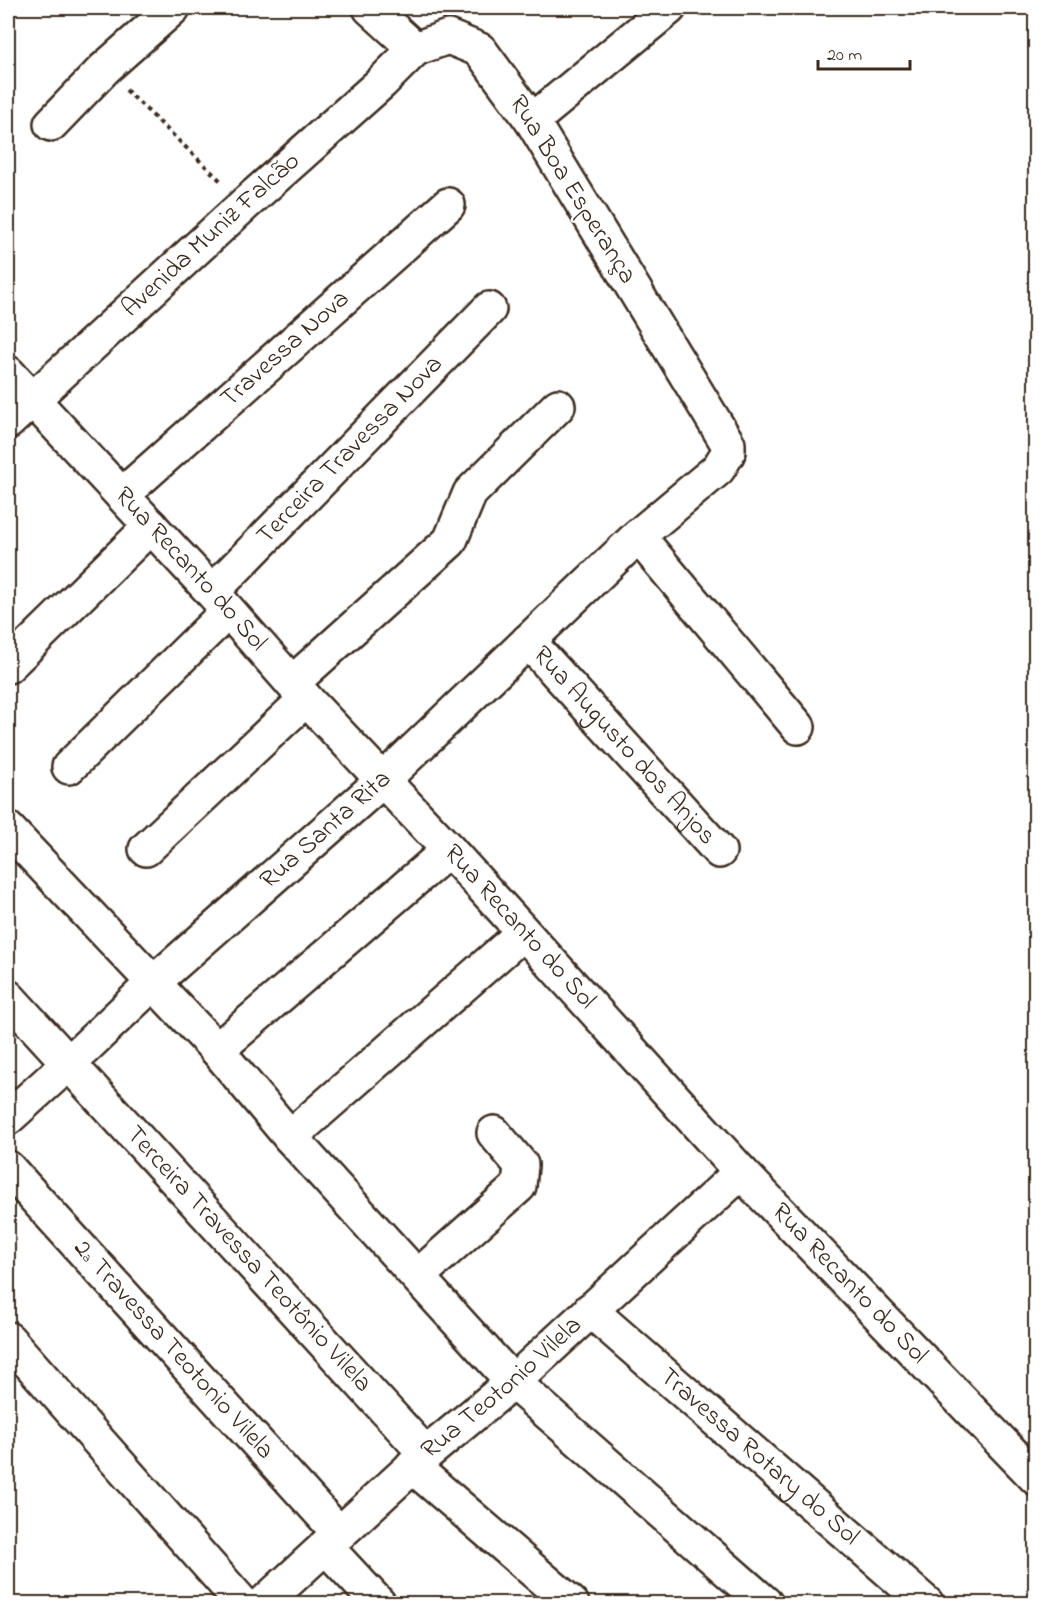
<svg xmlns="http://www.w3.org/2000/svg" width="1043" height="1611" viewBox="0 0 1043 1611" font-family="'Indie Flower',sans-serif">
	<rect width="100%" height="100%" fill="#fff"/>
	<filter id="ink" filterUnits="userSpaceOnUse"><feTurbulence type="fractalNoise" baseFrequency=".0167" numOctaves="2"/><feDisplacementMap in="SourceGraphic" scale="12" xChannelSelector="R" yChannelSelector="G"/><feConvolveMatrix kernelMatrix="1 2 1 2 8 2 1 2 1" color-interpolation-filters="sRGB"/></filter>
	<g filter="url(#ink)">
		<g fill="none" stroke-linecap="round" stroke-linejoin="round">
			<g stroke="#3b2a1e" stroke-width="38">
				<g id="minor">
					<polyline points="532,121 669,8"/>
					<polyline points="51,124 104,69 173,8"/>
					<path id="s1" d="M8,373l204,219 94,107 143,151 292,322 295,306"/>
					<path id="s2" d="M8,422l237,-218 136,-121 34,-34"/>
					<path id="s3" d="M122,495l326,-290"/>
					<polyline points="638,536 798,727"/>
					<path id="s4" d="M212,592l277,-283"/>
					<path id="s5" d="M528,641l191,210"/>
					<polyline points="8,666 151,526"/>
					<polyline points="292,683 450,541 470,493 558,406"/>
					<polyline points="69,767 228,611"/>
					<polyline points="8,829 217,1050 290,1137 513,1382 766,1604"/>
					<polyline points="146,849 306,699"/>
					<path id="s6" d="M8,997l418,457"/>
					<polyline points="217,1050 449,850"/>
					<path id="s7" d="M8,1118l60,-54 85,-81 230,-203 255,-244 80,-67 10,-16v-9l-196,-323 -52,-71 -32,-13 -33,12 -45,-41"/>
					<polyline points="290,1137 523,933"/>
					<polyline points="8,1168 339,1533"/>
					<polyline points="418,1276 519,1186 521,1165 494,1133"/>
					<path id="s8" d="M590,1310l337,294"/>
					<polyline points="8,1339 243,1604"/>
					<polyline points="412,1466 572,1604"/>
					<polyline points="325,1546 379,1604"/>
					<path id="s9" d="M263,1604l163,-150 87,-72 228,-210"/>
				</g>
			</g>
			<polyline stroke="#3b2a1e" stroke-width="4" stroke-dasharray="4.5 4.5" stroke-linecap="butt" points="126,90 223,183"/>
			<use href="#minor" stroke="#fff" stroke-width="33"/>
		</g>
	</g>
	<g text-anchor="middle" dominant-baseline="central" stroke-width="4.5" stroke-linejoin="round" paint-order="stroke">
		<g font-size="26" fill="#3b2a1e" stroke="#fff">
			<text transform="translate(572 190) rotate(58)">Rua Boa Esperança</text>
			<text stroke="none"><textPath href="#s2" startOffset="276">Avenida Muniz Falcão</textPath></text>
			<text stroke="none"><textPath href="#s3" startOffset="219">Travessa Nova</textPath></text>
			<text stroke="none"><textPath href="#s4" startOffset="198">Terceira Travessa Nova</textPath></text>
			<text stroke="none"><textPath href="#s1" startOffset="268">Rua Recanto do Sol</textPath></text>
			<text stroke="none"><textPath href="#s5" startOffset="142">Rua Augusto dos Anjos</textPath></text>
			<text stroke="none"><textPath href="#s7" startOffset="429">Rua Santa Rita</textPath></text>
			<text stroke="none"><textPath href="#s1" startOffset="754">Rua Recanto do Sol</textPath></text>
			<text stroke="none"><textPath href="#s6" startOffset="356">Terceira Travessa Teotônio Vilela</textPath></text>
			<text stroke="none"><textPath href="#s1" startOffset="1240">Rua Recanto do Sol</textPath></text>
			<text transform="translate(173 1350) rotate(48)">2ª Travessa Teotonio Vilela</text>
			<text stroke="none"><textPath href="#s9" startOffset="322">Rua Teotonio Vilela</textPath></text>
			<text stroke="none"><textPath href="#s8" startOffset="224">Travessa Rotary do Sol</textPath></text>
		</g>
	</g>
	<rect width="1043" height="1611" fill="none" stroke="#fff" stroke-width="30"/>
	<rect x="15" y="15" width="1013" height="1581" fill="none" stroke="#3b2a1e" stroke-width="2" filter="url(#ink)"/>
	<path d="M818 60v9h92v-9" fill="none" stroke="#3b2a1e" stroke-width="3"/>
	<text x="827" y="60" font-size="18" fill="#3b2a1e" stroke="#ffffff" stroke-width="4.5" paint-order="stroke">20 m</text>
</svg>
